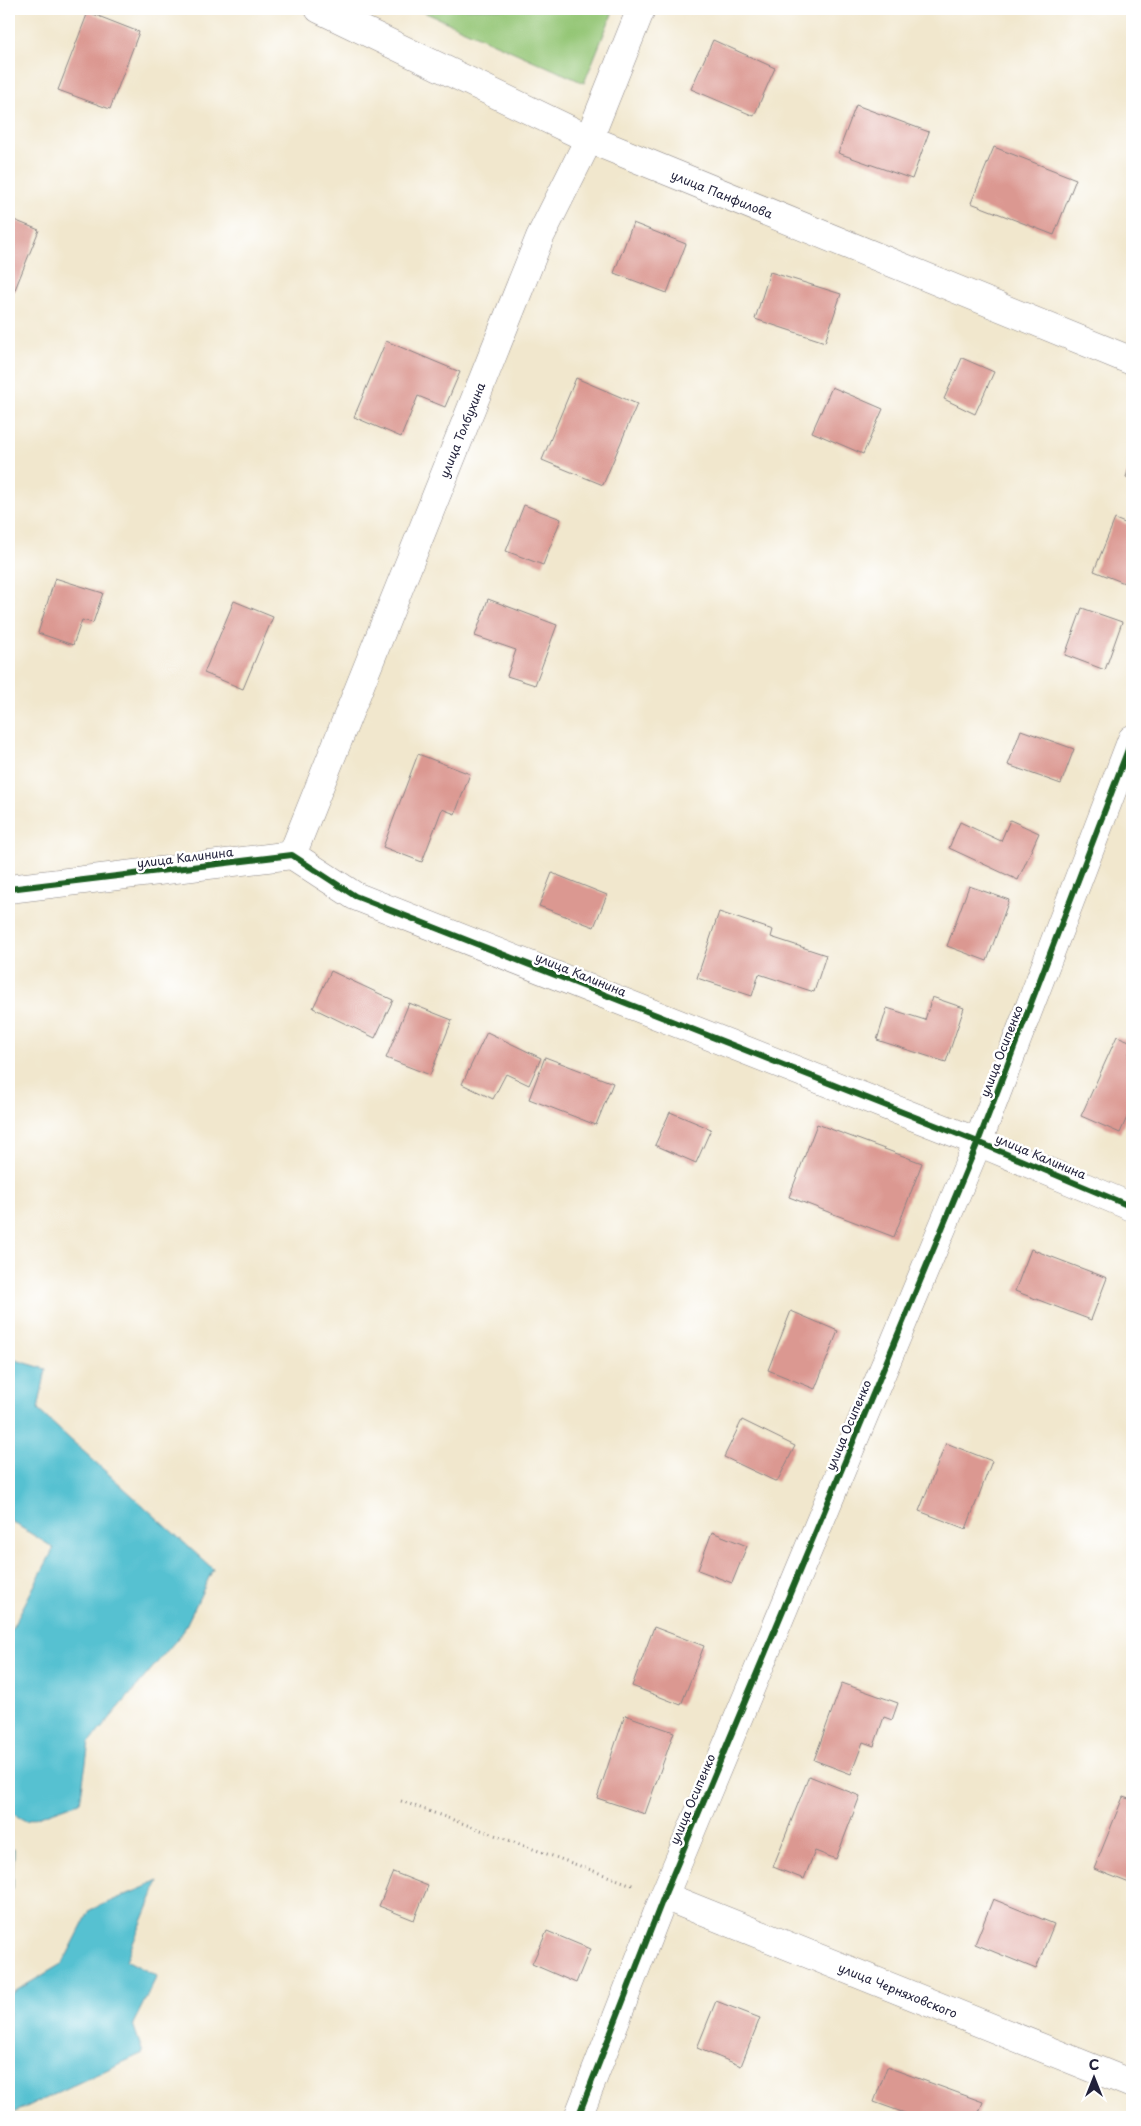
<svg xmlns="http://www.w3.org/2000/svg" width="1141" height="2126" viewBox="0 0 1141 2126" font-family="'Playpen Sans',sans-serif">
	<rect width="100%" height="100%" fill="#fff"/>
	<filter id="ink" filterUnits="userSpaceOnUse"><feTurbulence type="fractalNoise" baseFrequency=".02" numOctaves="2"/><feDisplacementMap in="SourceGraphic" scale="10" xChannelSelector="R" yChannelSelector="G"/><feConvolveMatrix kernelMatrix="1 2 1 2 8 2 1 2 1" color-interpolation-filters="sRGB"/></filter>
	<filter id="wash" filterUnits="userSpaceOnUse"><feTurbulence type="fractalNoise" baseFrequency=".0096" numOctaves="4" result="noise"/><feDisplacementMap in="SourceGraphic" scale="20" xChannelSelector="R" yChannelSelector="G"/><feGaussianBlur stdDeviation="1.12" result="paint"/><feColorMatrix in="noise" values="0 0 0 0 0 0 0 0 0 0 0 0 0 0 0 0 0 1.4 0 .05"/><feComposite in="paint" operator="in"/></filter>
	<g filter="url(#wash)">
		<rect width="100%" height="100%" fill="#f1e7cd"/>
		<polygon fill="#94c676" stroke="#5b7458" points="417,9 614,9 584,83"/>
		<g fill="#56c1d1" stroke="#3c7286">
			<polygon points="9,1358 46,1369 38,1410 213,1569 183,1632 89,1743 80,1802 26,1821 9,1812 9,1634 54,1548 9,1520"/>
			<polygon points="14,1849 13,1888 9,1894 9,1850"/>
			<polygon points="159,1881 126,1960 157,1976 133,2024 143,2053 9,2115 9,1995 63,1963 90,1910"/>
		</g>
		<g id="blocks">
			<g fill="#db9891">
				<polygon points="88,12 139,32 110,109 58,90"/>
				<polygon points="713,40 775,68 754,116 691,89"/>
				<polygon points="856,105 929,132 912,179 838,153"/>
				<polygon points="994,147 1076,179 1054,235 971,203"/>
				<polygon points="9,218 39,230 14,292 9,290"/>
				<polygon points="633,223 686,244 667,293 614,273"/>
				<polygon points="770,272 841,294 825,342 755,319"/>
				<polygon points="386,341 460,372 445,407 418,396 401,437 354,417"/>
				<polygon points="962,358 994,372 975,414 944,399"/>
				<polygon points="576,378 637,404 603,485 542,460"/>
				<polygon points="832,387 883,409 863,454 812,432"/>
				<polygon points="1132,458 1132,479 1126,477"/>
				<polygon points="524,505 561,519 543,565 506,551"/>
				<polygon points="1115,519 1132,526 1132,586 1094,571"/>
				<polygon points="55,578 103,593 93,623 82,620 73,645 38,633"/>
				<polygon points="488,599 557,625 535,685 507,676 516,650 475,636"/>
				<polygon points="234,601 273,617 243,689 204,673"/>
				<polygon points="1082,608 1122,622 1105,670 1065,655"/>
				<polygon points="1021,730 1074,749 1061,784 1008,765"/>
				<polygon points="418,754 470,774 455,814 442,809 422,862 383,847"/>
				<polygon points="1010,820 1039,833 1018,880 949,848 960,822 1001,841"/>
				<polygon points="552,873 607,895 594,927 539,906"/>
				<polygon points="969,886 1009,900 987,961 947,946"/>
				<polygon points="719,912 773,930 771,937 826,955 814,992 759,974 752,996 697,978"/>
				<polygon points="331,971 393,1000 375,1038 313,1008"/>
				<polygon points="932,997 964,1008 946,1062 877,1040 887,1008 925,1020"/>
				<polygon points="409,1003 452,1020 430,1075 386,1058"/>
				<polygon points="487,1032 541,1058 529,1085 506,1074 493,1099 462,1084"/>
				<polygon points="1117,1036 1132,1042 1128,1057 1132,1058 1132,1106 1120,1133 1081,1116"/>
				<polygon points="545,1057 613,1083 596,1125 529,1099"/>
				<polygon points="670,1112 711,1129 696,1163 655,1145"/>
				<polygon points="817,1124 922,1163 894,1237 789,1197"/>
				<polygon points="1031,1249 1107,1278 1091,1320 1015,1291"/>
				<polygon points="791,1311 838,1331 815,1389 768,1370"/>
				<polygon points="742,1420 795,1446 777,1482 724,1457"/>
				<polygon points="946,1443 992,1461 966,1529 919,1511"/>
				<polygon points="712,1532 747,1546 732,1583 698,1570"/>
				<polygon points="654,1627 704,1646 681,1705 632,1686"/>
				<polygon points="842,1683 898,1703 892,1720 884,1717 874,1746 863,1742 851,1774 814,1760"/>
				<polygon points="625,1715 674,1732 645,1814 597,1798"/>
				<polygon points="809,1776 860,1796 836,1859 815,1851 804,1879 773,1867"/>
				<polygon points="1123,1797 1132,1800 1132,1884 1094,1869"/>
				<polygon points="393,1872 428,1886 414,1920 379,1906"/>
				<polygon points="993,1899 1054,1924 1036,1969 975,1944"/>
				<polygon points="547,1931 590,1949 576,1983 532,1964"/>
				<polygon points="716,2001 760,2018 741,2066 697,2048"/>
				<polygon points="887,2067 983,2102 977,2117 916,2117 874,2102"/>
			</g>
		</g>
	</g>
	<g filter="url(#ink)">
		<use href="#blocks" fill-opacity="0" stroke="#8a8484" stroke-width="1"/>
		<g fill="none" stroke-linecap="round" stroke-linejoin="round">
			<g stroke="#8a8484" stroke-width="29">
				<g id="street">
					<polyline points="319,9 589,139 1132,361"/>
					<polyline points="292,855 540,237 589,139 641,9"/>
					<polyline points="9,889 292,855 355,896 978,1142 1132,1207"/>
					<polyline points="664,1896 1132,2084"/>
					<polyline points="578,2117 664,1896 978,1142 1132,739"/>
				</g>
			</g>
			<polyline stroke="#8a8484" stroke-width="3" stroke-dasharray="1 4" stroke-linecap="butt" points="401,1801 635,1886"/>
			<use href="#street" stroke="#fff" stroke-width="28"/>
			<g stroke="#fff" stroke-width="9">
				<g id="cycleway">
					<polyline points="9,889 292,855 355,896 978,1142 1132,1207"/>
					<polyline points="578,2117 664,1896 978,1142 1132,739"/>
				</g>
			</g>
			<use href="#cycleway" stroke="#1b5e20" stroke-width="6"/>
		</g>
	</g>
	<g text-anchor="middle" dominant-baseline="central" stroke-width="5" stroke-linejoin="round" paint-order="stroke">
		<g font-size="12" fill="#22223b" stroke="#fff">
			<text transform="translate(722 194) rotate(22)">улица Панфилова</text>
			<text transform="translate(462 430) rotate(-68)">улица Толбухина</text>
			<text transform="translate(185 857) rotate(-7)">улица Калинина</text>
			<text transform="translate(581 974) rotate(22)">улица Калинина</text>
			<text transform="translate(1001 1051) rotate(-69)">улица Осипенко</text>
			<text transform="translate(1041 1156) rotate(23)">улица Калинина</text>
			<text transform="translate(848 1425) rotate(-67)">улица Осипенко</text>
			<text transform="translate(692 1799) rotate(-67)">улица Осипенко</text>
			<text transform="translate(898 1990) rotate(22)">улица Черняховского</text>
		</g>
	</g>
	<rect width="1141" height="2126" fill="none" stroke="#fff" stroke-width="30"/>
	<g transform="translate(1094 2078)" stroke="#ffffff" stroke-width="4" paint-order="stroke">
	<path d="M0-4L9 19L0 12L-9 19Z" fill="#22223b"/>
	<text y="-8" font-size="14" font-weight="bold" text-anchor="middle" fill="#22223b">С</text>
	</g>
</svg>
